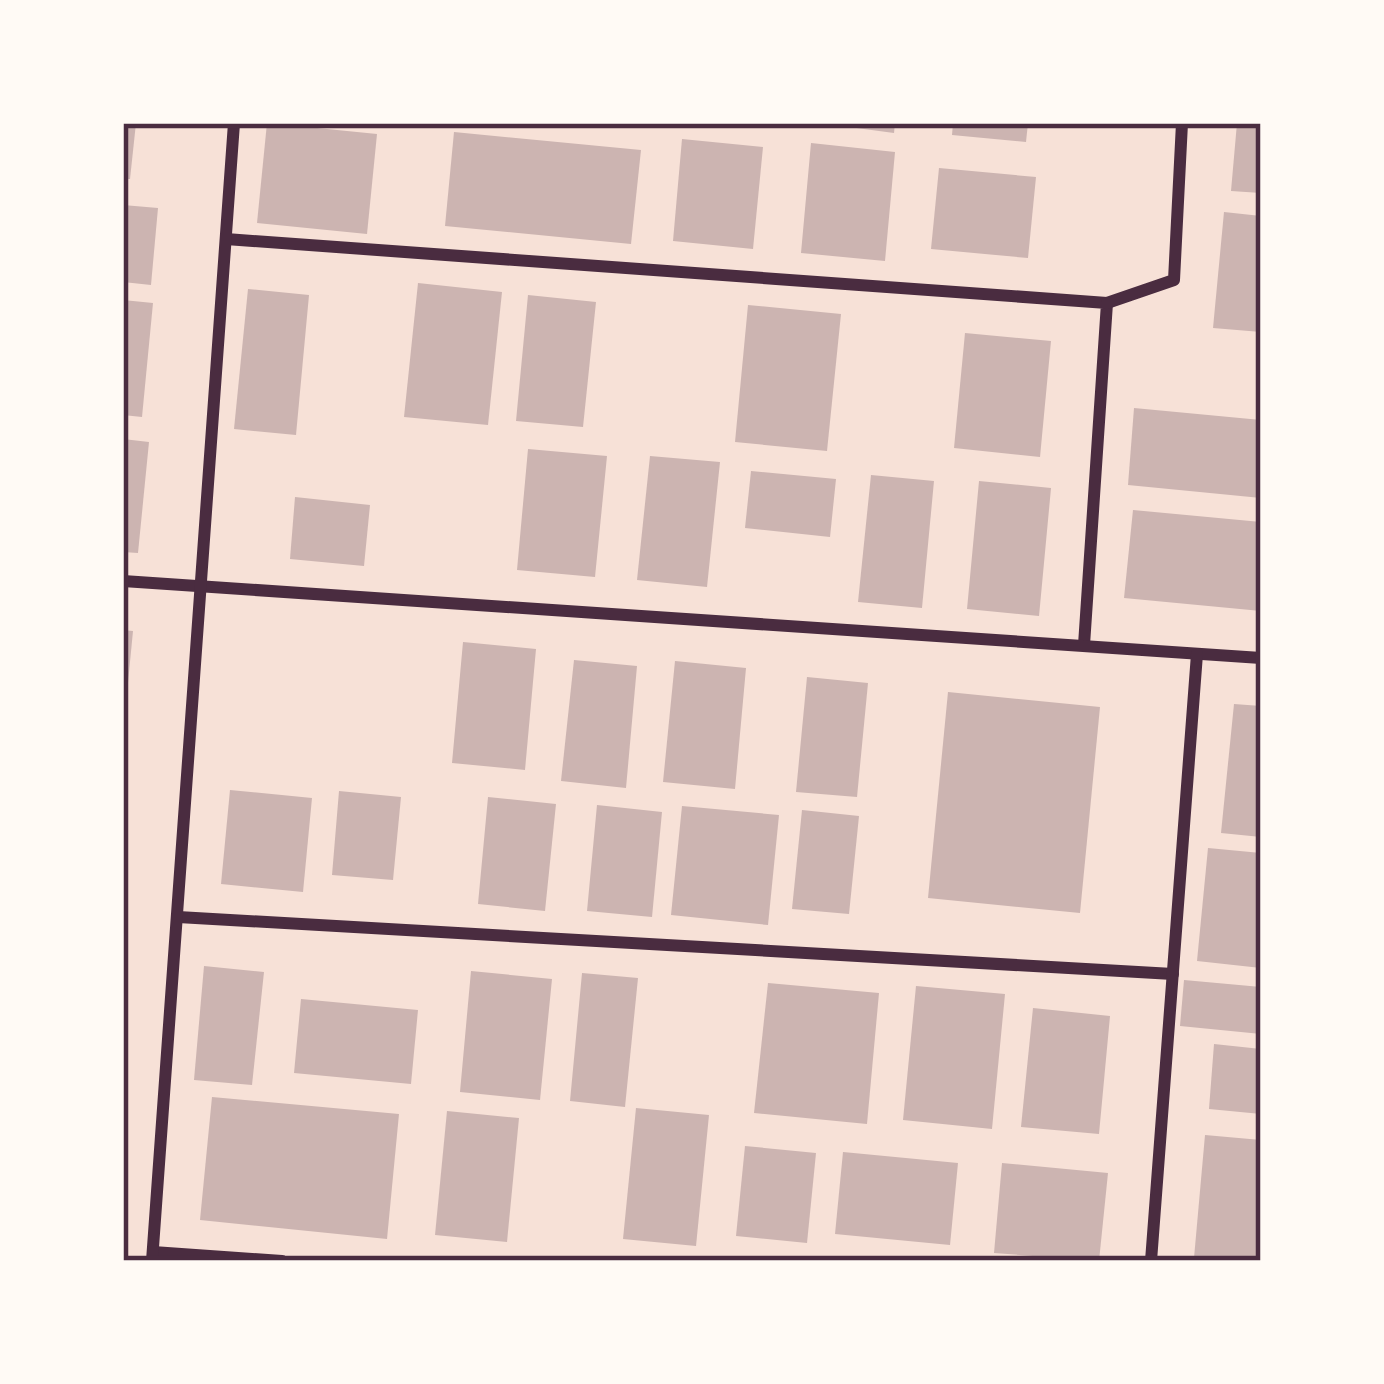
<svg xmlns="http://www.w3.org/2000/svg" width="1384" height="1384" viewBox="0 0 1384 1384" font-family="Roboto,sans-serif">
	<rect width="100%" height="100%" fill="#f7e1d7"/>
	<g fill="#ccb4b1">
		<polygon points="123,123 136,123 130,179 123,179"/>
		<polygon points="267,123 377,134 367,234 257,223"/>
		<polygon points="819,123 895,123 894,133"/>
		<polygon points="953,123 1028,123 1026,142 952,135"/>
		<polygon points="1237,123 1261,123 1261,193 1231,191"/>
		<polygon points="454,132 641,150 631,244 445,226"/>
		<polygon points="682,139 763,147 753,249 673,241"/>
		<polygon points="811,143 895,152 885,261 801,253"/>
		<polygon points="939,168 1036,177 1028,258 931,249"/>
		<polygon points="123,205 158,208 151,285 123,282"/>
		<polygon points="1224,212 1261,216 1261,332 1213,328"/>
		<polygon points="418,283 502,292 488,425 404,417"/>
		<polygon points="248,289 309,295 296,435 234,429"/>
		<polygon points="528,295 596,302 583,427 516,421"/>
		<polygon points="123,300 153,303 142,417 123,415"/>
		<polygon points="748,305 841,314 827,451 735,442"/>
		<polygon points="965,333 1051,341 1040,457 954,448"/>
		<polygon points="1134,408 1261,420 1261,498 1128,485"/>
		<polygon points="123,439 149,442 138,553 123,552"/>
		<polygon points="528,449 607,456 595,577 517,570"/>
		<polygon points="650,456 720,462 707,587 637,580"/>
		<polygon points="751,471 836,479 830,537 745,528"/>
		<polygon points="871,475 934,481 922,608 858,602"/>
		<polygon points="979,481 1051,488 1039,616 967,609"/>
		<polygon points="295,497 370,505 364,566 290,559"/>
		<polygon points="1133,510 1261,522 1261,611 1124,598"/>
		<polygon points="123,630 133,631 126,703 123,702"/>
		<polygon points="463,642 536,649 525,770 452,763"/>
		<polygon points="574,660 637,666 626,788 561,781"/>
		<polygon points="675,661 746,668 735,789 663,782"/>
		<polygon points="807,677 868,683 857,797 796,792"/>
		<polygon points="948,692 1100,707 1080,913 928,898"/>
		<polygon points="1234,704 1261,706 1261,837 1221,833"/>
		<polygon points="230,790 312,798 303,892 221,884"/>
		<polygon points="339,791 401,797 393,880 332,875"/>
		<polygon points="488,797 556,804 545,911 478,904"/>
		<polygon points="597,805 662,812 652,917 587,911"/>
		<polygon points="682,806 779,815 768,925 671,915"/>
		<polygon points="802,810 859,816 849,914 792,909"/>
		<polygon points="1208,848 1261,853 1261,968 1197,961"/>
		<polygon points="204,966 264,972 252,1085 194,1080"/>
		<polygon points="471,971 552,979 540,1100 460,1092"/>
		<polygon points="582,973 638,978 625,1107 570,1101"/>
		<polygon points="1184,980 1261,987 1261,1034 1180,1026"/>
		<polygon points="768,983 879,993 867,1124 754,1113"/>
		<polygon points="916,986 1005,994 992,1129 903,1120"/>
		<polygon points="301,999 418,1010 411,1084 294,1073"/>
		<polygon points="1033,1008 1110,1016 1099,1134 1021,1127"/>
		<polygon points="1214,1044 1261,1049 1261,1114 1209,1109"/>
		<polygon points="212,1097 399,1114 387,1239 200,1220"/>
		<polygon points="636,1108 709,1115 696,1246 623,1239"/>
		<polygon points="447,1111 519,1118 507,1242 435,1235"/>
		<polygon points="1205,1135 1261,1140 1261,1261 1194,1258"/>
		<polygon points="745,1146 816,1153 807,1243 736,1236"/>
		<polygon points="843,1152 958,1163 950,1245 835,1234"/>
		<polygon points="1002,1163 1108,1173 1099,1261 994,1253"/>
	</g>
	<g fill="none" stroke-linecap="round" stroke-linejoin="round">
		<g stroke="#4a2c40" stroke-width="12">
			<polyline points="226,239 1107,303 1084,645"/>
			<polyline points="1107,303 1174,280 1182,123"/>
			<polyline points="123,581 1261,658"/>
			<polyline points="178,917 1173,974"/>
			<polyline points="153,1252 282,1261"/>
			<polyline points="152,1261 234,123"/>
			<polyline points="1151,1261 1197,654"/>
		</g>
	</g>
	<rect width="1384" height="1384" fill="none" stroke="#fffaf5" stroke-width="252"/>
	<rect x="126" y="126" width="1132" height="1132" fill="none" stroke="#4a2c40" stroke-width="4.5"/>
</svg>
